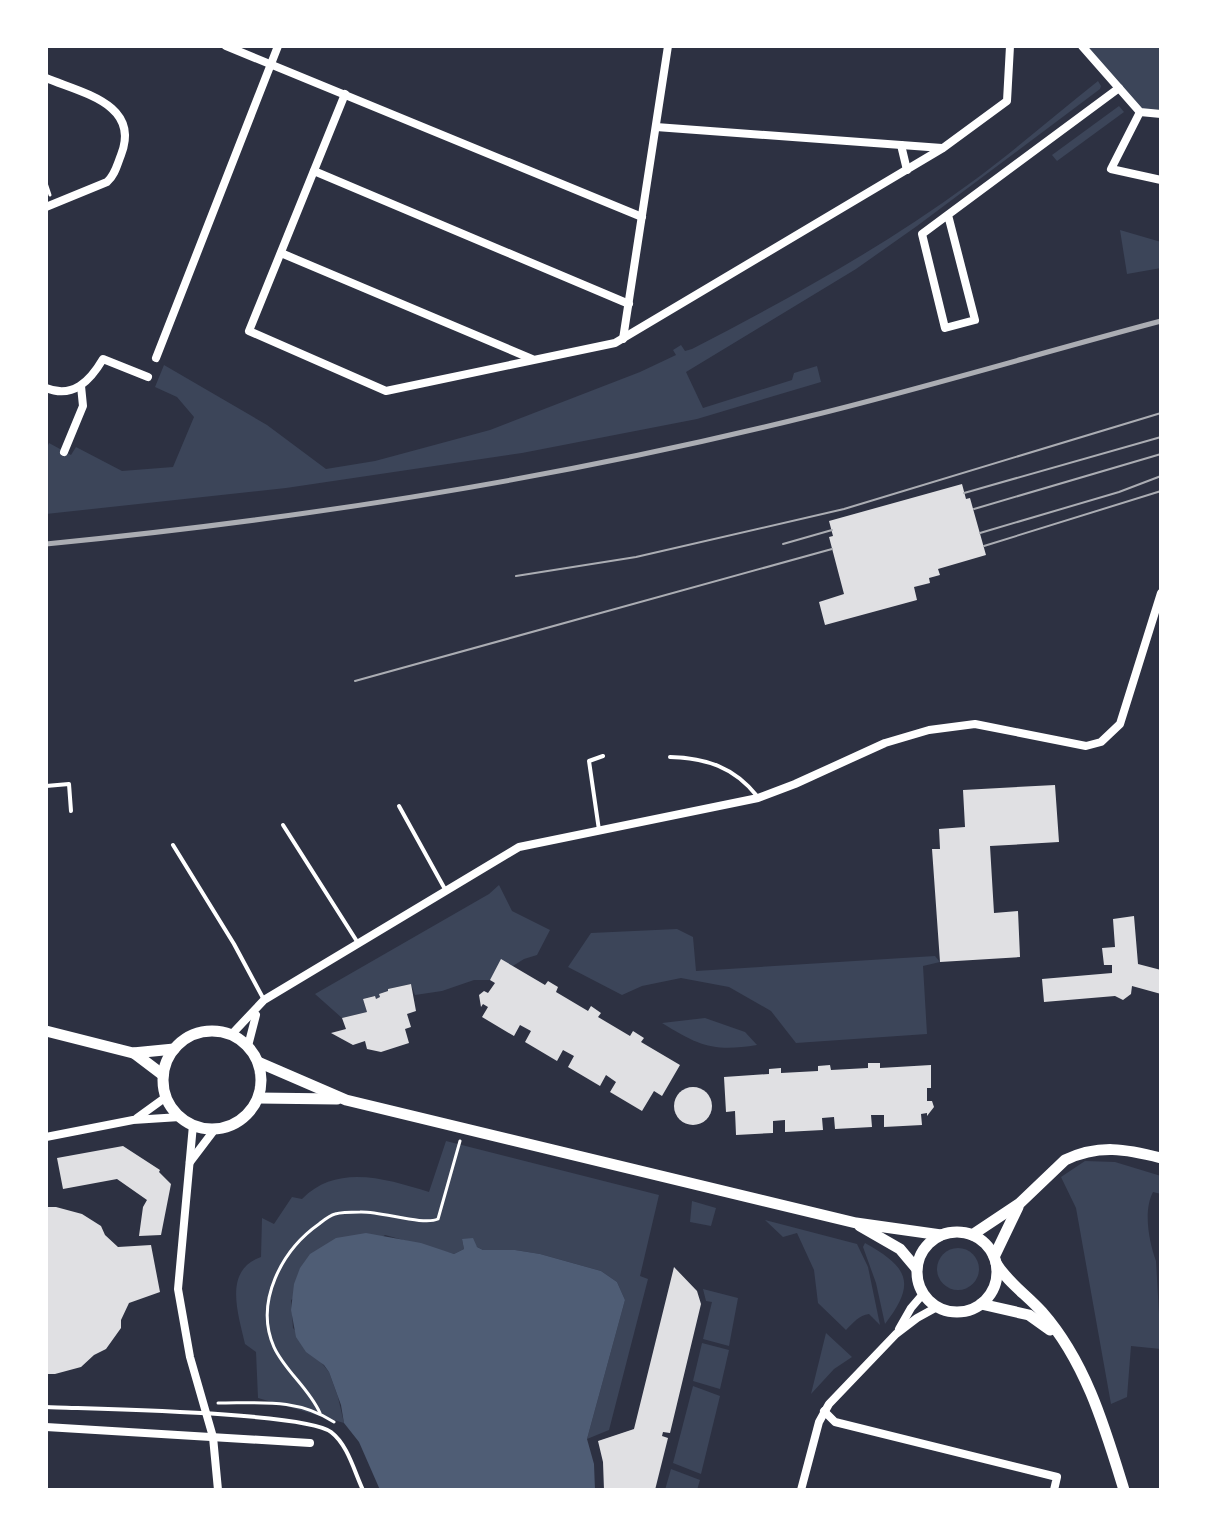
<svg xmlns="http://www.w3.org/2000/svg" width="1207" height="1536" viewBox="0 0 1207 1536" font-family="'Exo 2',sans-serif">
	<rect width="100%" height="100%" fill="#2d3142"/>
	<g fill="#3c4559">
		<polygon points="1082,46 1161,46 1161,114 1140,112"/>
		<path d="M1098,81l3,5 -1,3 -183,137 -61,43 -170,103 17,36 89,-28 2,-7 23,-7 4,16 -124,37 -175,34 -236,35 -240,26v-64l3,-7 22,12 5,-8 46,24 51,-4 21,-50 -17,-20 -22,-10 9,-22 103,60 59,44 49,-8 115,-31 150,-58 36,-17 -3,-5 8,-5 4,6 7,-2c96,-50 190,-101 277,-165 44,-32 86,-69 129,-103z"/>
		<polygon points="1119,106 1124,112 1057,161 1052,155"/>
		<polygon points="1120,230 1161,242 1161,268 1127,274"/>
		<polygon points="499,885 512,911 550,930 537,955 524,959 490,980 474,980 442,991 415,995 411,984 388,989 388,991 379,994 380,997 376,999 374,996 363,999 367,1012 342,1018 315,994 489,894"/>
		<polygon points="677,929 693,937 696,971 935,956 940,962 923,966 927,1034 796,1043 771,1011 729,987 681,978 642,986 622,995 568,967 591,933"/>
		<path d="M705,1018l40,14 12,13c-43,7 -58,1 -95,-22z"/>
		<path d="M446,1141l213,54 -19,81 8,3 -39,151 -22,9 38,-139 -8,-18 -16,-11 -61,-17 -25,-4h-32l-21,-11 2,10 -10,5 -69,-19 -94,65 2,28 36,44 9,25 6,26 -86,-25 -2,-46 -11,-8c-7,-31 -22,-74 16,-87l1,-39 12,6 18,-27 10,2c35,-36 85,-20 127,-7z"/>
		<path d="M1085,1161l30,1 46,14v18l-8,-2c-10,19 -4,50 3,69l5,88 -30,-3 -4,51 -16,7 -35,-196 -15,-31z"/>
		<polygon points="692,1201 716,1208 711,1226 690,1222"/>
		<path d="M765,1220l92,24 11,23 12,58 -11,-11c-10,1 -16,9 -23,16l-28,-27 -4,-33 -17,-37 -14,4z"/>
		<path d="M865,1243c43,24 52,40 20,81l-9,-41 -13,-36z"/>
		<circle cx="958" cy="1269" r="21"/>
		<polygon points="703,1289 738,1298 729,1346 703,1339 712,1302 706,1301"/>
		<polygon points="826,1333 852,1357 834,1369 811,1394"/>
		<polygon points="702,1343 729,1350 720,1389 693,1381"/>
		<polygon points="693,1386 720,1396 701,1474 673,1463"/>
		<polygon points="671,1469 700,1480 697,1490 665,1490"/>
	</g>
	<polygon fill="#4f5d75" points="366,1233 421,1243 454,1254 464,1249 462,1239 473,1238 477,1247 483,1250 515,1250 540,1254 601,1271 617,1282 625,1300 587,1439 594,1464 595,1490 380,1490 359,1442 344,1423 341,1405 329,1372 324,1365 306,1352 296,1337 291,1310 294,1284 300,1268 310,1254 336,1238"/>
	<g fill="#e0e0e3">
		<polygon points="962,484 966,499 970,498 986,555 938,569 940,575 929,578 930,583 914,587 917,600 825,625 819,602 844,594 829,537 833,536 829,521"/>
		<polygon points="1055,785 1059,842 990,846 994,913 1018,911 1020,957 940,962 932,849 940,849 939,829 965,827 963,790"/>
		<polygon points="1134,916 1138,964 1161,970 1161,994 1132,986 1131,994 1123,1000 1115,996 1044,1002 1042,979 1112,973 1112,965 1104,965 1102,948 1115,947 1113,919"/>
		<polygon points="501,959 545,985 548,981 558,987 556,992 588,1011 591,1006 601,1013 598,1017 630,1036 633,1031 644,1038 641,1042 680,1065 662,1096 654,1091 642,1111 610,1092 616,1082 606,1075 600,1086 568,1067 574,1056 563,1050 557,1061 525,1042 531,1031 520,1025 514,1036 482,1017 488,1007 483,1004 481,1007 479,995 484,991 488,993 495,983 490,980"/>
		<polygon points="411,984 416,1011 407,1014 411,1027 405,1029 409,1043 381,1052 367,1049 365,1041 353,1045 331,1033 346,1029 342,1018 367,1012 363,999 375,996 376,999 380,997 379,994 388,991 388,989"/>
		<polygon points="868,1063 880,1063 880,1068 931,1065 931,1088 927,1088 927,1101 932,1101 934,1107 927,1116 927,1113 921,1114 922,1125 884,1127 884,1115 871,1115 872,1127 835,1129 834,1117 822,1118 823,1130 785,1132 785,1120 773,1121 773,1133 736,1135 735,1111 726,1112 724,1077 769,1074 769,1069 781,1068 781,1073 818,1071 818,1066 830,1065 831,1070 868,1068"/>
		<circle cx="693" cy="1106" r="19"/>
		<polygon points="123,1146 160,1170 159,1172 171,1184 161,1235 139,1236 143,1207 147,1200 117,1179 63,1189 57,1158"/>
		<polygon points="46,1207 56,1207 82,1214 101,1226 105,1235 118,1247 151,1245 160,1292 129,1303 121,1320 121,1328 106,1349 94,1355 81,1367 55,1374 46,1374"/>
		<polygon points="674,1267 697,1291 701,1304 670,1433 663,1432 662,1436 668,1438 655,1490 604,1490 603,1462 598,1441 634,1429"/>
	</g>
	<g fill="none" stroke-linecap="round" stroke-linejoin="round">
		<g stroke="#fff" stroke-width="3">
			<polyline points="46,183 50,195"/>
			<path d="M218,1403c42,0 79,-5 116,19"/>
			<path d="M320,1413c-11,-25 -35,-42 -46,-66 -20,-45 8,-97 45,-123 5,-4 11,-9 16,-10 7,-2 17,-2 25,-2 21,-1 63,14 78,7l22,-78"/>
		</g>
		<g stroke="#fff" stroke-width="4">
			<path d="M670,757c36,1 64,10 87,39"/>
			<polyline points="46,786 69,784 71,811"/>
			<polyline points="399,806 446,891"/>
			<polyline points="283,825 358,943"/>
			<polyline points="599,830 589,761 603,756"/>
			<polyline points="173,845 234,944 263,998"/>
			<path d="M46,1407c45,2 260,5 285,25 17,13 23,39 32,58"/>
		</g>
		<g stroke="#fff" stroke-width="8">
			<polyline points="226,46 642,217"/>
			<polyline points="1082,46 1140,112 1161,114"/>
			<path d="M46,78c36,15 95,26 75,77 -4,10 -6,20 -14,27l-61,25"/>
			<polyline points="345,94 249,331 386,391 615,343 943,148 1007,101 1010,46"/>
			<polyline points="1140,112 1111,169 1161,180"/>
			<polyline points="656,127 942,148"/>
			<polyline points="901,145 907,170"/>
			<polyline points="314,171 629,304"/>
			<polyline points="948,215 975,320 945,328 922,234 1119,88"/>
			<polyline points="281,253 532,359"/>
			<polyline points="623,339 668,46"/>
			<polyline points="156,358 278,46"/>
			<path d="M46,388c27,11 44,-7 57,-29l45,18"/>
			<polyline points="64,452 83,406 81,386"/>
			<polyline points="231,1035 264,1000 519,847 758,798 795,784 885,743 929,730 975,724 1086,746 1101,742 1120,724 1161,593"/>
			<polyline points="248,1046 256,1015"/>
			<polyline points="137,1118 166,1097"/>
			<polyline points="193,1125 178,1289 190,1357 213,1437 218,1490"/>
			<polyline points="46,1137 133,1120 180,1117"/>
			<polyline points="190,1162 215,1129"/>
			<polyline points="899,1329 911,1308 923,1294"/>
			<polyline points="824,1411 835,1422 1057,1477 1054,1490"/>
			<polyline points="46,1427 310,1443"/>
			<polyline points="801,1490 819,1422 829,1404 896,1334 917,1318 937,1307"/>
		</g>
		<g stroke="#fff" stroke-width="11">
			<polyline points="46,1031 133,1053 174,1049"/>
			<circle cx="212" cy="1080" r="49"/>
			<polyline points="134,1053 163,1075"/>
			<polyline points="258,1062 346,1100 856,1223 941,1235"/>
			<polyline points="258,1098 337,1099"/>
			<polyline points="860,1226 900,1249 916,1268"/>
			<circle cx="957" cy="1272" r="40"/>
			<path d="M972,1235l48,-32 45,-43c34,-16 61,-11 96,-2"/>
			<polyline points="994,1257 1018,1207"/>
			<path d="M996,1263c12,20 31,32 46,49 44,50 63,116 82,178"/>
			<polyline points="981,1304 1029,1315 1050,1330"/>
		</g>
		<g stroke="#abadb3" stroke-width="2">
			<polyline points="964,493 1161,437"/>
			<polyline points="974,509 1161,454"/>
			<polyline points="980,533 1119,492 1161,476"/>
			<polyline points="783,544 832,530"/>
			<polyline points="984,546 1161,491"/>
			<polyline points="516,576 636,557 844,509 1161,413"/>
			<polyline points="355,681 832,549"/>
		</g>
		<path stroke="#abadb3" stroke-width="5" d="M46,544c256,-25 515,-66 764,-128 118,-29 234,-64 351,-95"/>
	</g>
	<rect width="1207" height="1536" fill="none" stroke="#ffffff" stroke-width="96"/>
</svg>
